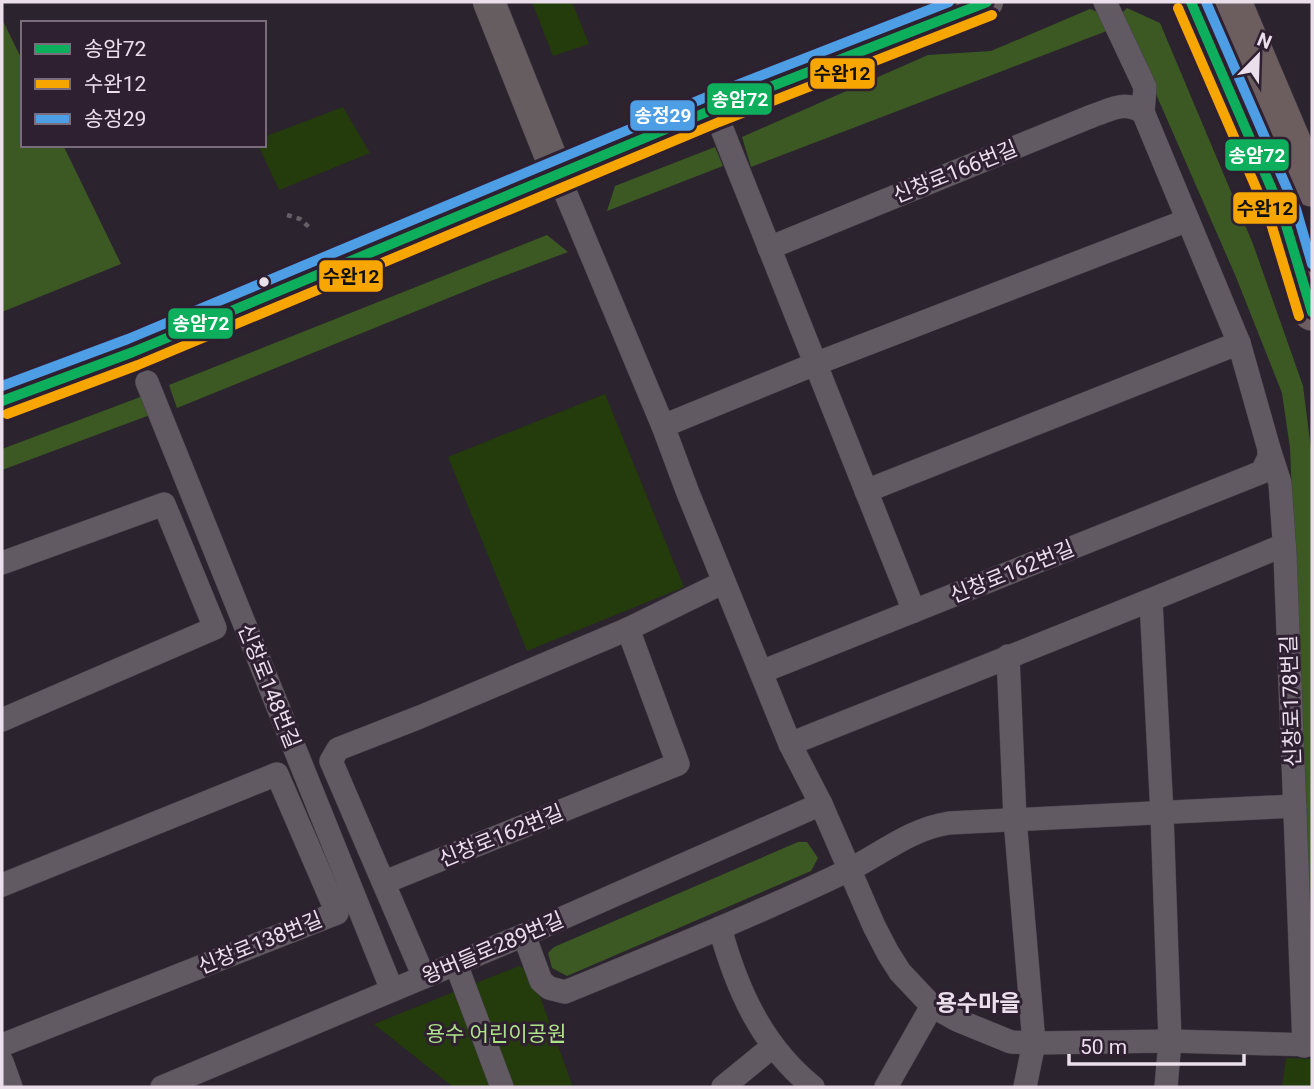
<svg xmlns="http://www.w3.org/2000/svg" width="1314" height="1089" viewBox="0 0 1314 1089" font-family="Roboto,'Noto Sans KR',sans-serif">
	<rect width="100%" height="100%" fill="#2b232d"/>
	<g fill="#243b0c">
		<polygon points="532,2 572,2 589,44 553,56"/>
		<polygon points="343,107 370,153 279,190 258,145 264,145 264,137"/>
		<polygon points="605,394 684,587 527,651 448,457"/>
		<polygon points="519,966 531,972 573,1087 453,1087 374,1024"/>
		<polygon points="1286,1058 1312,1059 1312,1087 1282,1087"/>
	</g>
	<g fill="#3c5923">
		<polygon points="1127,8 1160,23 1253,244 1303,386 1311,449 1312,470 1312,996 1290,448 1282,393 1236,277 1121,14"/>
		<polygon points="1090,9 1105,15 1112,29 751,167 742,137 928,55 991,51"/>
		<polygon points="2,19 23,62 23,145 63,145 121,264 2,312"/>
		<polygon points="715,147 723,166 607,211 615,186"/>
		<polygon points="547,235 568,252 488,282 177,408 169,385"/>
		<polygon points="143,396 150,415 2,470 2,449"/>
		<polygon points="798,842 807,842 818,858 811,871 567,976 552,968 548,953 554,947"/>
	</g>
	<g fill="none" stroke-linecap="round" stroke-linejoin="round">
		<g stroke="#463f48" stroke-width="24">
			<g id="street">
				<polyline points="714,109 914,611"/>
				<polyline points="558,175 663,426 688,493 790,744 821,804 874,926 888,953 900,972 932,1006 957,1020 1011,1042 1034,1043 1170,1041 1312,1045"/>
				<path d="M769,248l323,-132c19,-6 31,-16 51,-4"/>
				<polyline points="147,382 392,990"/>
				<polyline points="663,426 815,364 1188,220"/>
				<polyline points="1269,449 1280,483 1285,554 1304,1046"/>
				<polyline points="866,491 1239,343"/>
				<polyline points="2,563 164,504 215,628 2,720"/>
				<polyline points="1151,601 1162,814 1170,1041 1166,1087"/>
				<polyline points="1008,656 1015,819 1034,1043 1025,1087"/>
				<polyline points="761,672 1262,472 1269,457 1269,449 1239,343 1143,112 1145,87 1105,2"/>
				<path d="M790,744c165,-66 330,-130 494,-199"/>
				<polyline points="385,882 678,764 628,629"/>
				<polyline points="2,885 277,774 337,913 2,1045"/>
				<path d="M720,928c17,62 42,118 93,159"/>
				<path d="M524,935l17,46 8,7 16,4c95,-39 190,-77 282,-121 34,-17 63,-42 102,-48l346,-17"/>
				<polyline points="456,964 502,1087"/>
				<polyline points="424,977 331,761 338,749 420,717 628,629 724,582"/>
				<polyline points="2,1062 11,1087"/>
				<polyline points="162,1087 524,935 821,804"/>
				<polyline points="723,1087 772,1047"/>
				<polyline points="886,1087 932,1006"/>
			</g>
		</g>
		<g stroke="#463f48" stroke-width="33">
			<g id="secondary">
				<polyline points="489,2 558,175"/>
				<polyline points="2,401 133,352 714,109 987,2"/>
			</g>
		</g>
		<g stroke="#463f48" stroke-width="38">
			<g id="primary">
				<polyline points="1191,2 1283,215 1312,312"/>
				<polyline points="1233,2 1312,188"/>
			</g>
		</g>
		<polyline stroke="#645e65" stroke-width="4.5" stroke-dasharray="5 5" stroke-linecap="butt" points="287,215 300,219 309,227"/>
		<use href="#street" stroke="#615a63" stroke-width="23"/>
		<use href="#secondary" stroke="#665d61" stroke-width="32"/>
		<use href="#primary" stroke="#6c5e5f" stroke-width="37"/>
		<g stroke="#2e1f31" stroke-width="16">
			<g id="bus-1">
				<polyline points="1191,2 1283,215 1312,312"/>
				<polyline points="2,401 133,352 714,109 987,2"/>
			</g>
		</g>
		<g stroke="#2e1f31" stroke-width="16">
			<g id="bus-2">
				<polyline points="1178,8 1270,220 1299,316"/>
				<polyline points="7,414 138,365 719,122 992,15"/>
			</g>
		</g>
		<g stroke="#2e1f31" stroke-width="16">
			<g id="bus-3">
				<polyline points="1206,2 1296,209 1312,264"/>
				<polyline points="2,386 128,339 709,96 949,2"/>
			</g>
		</g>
		<use href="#bus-1" stroke="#0daf5c" stroke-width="10"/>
		<use href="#bus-2" stroke="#f7a600" stroke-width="10"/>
		<use href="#bus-3" stroke="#4d9ee5" stroke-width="10"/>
	</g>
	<circle fill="#eadfeb" stroke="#2e1f31" stroke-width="2.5" cx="264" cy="282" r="6"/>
	<g text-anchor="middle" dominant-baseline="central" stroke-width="6" stroke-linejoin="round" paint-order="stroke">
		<g font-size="21" fill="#eadfeb" stroke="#2e1f31">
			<text transform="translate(955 172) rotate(-22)">신창로166번길</text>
			<text transform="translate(1012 572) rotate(-22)">신창로162번길</text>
			<text transform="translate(269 686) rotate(68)">신창로148번길</text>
			<text transform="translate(1291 701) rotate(-92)">신창로178번길</text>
			<text transform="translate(501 836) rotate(-22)">신창로162번길</text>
			<text transform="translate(260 943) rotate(-22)">신창로138번길</text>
			<text transform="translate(493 948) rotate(-23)">왕버들로289번길</text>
		</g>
		<g font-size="21" fill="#afe389" stroke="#2e1f31">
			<text x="496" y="1034">용수 어린이공원</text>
		</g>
		<g font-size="23" font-weight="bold" fill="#eadfeb" stroke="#2e1f31">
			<text x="978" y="1003">용수마을</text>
		</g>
	</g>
	<g stroke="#2e1f31" stroke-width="2.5">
		<rect x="809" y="57" width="67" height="33" rx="7" fill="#f7a600"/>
		<rect x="706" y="82" width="67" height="34" rx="7" fill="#0daf5c"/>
		<rect x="629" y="99" width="67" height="33" rx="7" fill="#4d9ee5"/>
		<rect x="1224" y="138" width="66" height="34" rx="7" fill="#0daf5c"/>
		<rect x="1232" y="191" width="66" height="34" rx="7" fill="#f7a600"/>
		<rect x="318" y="259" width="66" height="34" rx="7" fill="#f7a600"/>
		<rect x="167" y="307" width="67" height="33" rx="7" fill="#0daf5c"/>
	</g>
	<g font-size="19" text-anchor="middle" font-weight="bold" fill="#fff">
		<text x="740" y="106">송암72</text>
		<text x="663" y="122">송정29</text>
		<text x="1257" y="162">송암72</text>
		<text x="201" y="330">송암72</text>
	</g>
	<g font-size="19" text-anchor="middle" font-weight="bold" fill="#111">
		<text x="842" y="80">수완12</text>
		<text x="1265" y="215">수완12</text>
		<text x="351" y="283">수완12</text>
	</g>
	<rect width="1314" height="1089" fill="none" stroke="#eadfeb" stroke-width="7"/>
	<rect x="21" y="21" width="245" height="126" fill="#2e1f31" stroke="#796c7b" stroke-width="2"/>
	<rect x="35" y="44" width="35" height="10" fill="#0daf5c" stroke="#796c7b" stroke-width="2"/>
	<text x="84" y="56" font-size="21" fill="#eadfeb">송암72</text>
	<rect x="35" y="79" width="35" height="10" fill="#f7a600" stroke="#796c7b" stroke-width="2"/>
	<text x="84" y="91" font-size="21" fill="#eadfeb">수완12</text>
	<rect x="35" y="114" width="35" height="10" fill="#4d9ee5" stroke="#796c7b" stroke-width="2"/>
	<text x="84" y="126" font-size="21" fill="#eadfeb">송정29</text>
	<g transform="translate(1258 56) rotate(23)" stroke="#2e1f31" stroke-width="5" paint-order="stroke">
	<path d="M0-5L12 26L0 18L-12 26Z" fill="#eadfeb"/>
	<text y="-10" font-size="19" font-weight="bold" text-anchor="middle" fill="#eadfeb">N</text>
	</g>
	<path d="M1069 1054v10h175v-10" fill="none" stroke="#eadfeb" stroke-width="3.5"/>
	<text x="1080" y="1054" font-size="21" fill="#eadfeb" stroke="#2e1f31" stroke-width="5" paint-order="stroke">50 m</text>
</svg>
